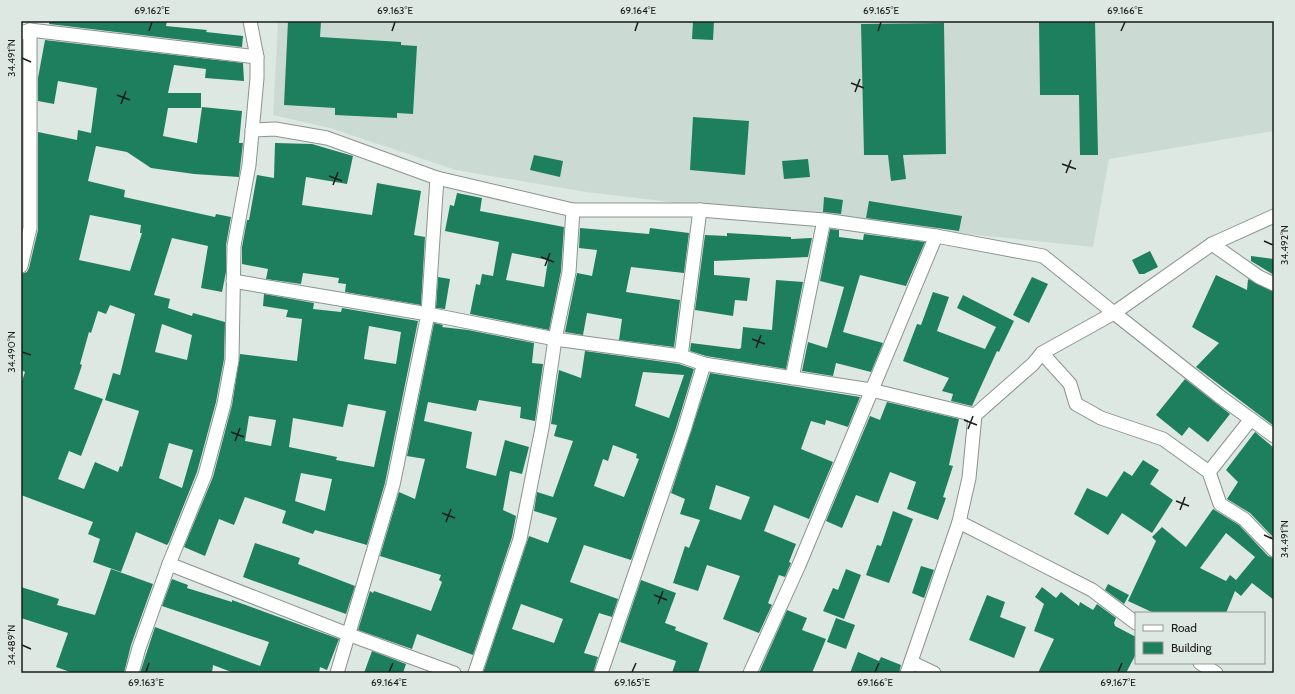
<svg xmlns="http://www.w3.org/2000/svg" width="1295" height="694" viewBox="0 0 1295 694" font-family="Cabin,sans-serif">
	<rect width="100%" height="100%" fill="#dee8e3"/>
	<polygon fill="#cbdbd3" points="278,21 1274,21 1274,131 1109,159 1093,247 738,210 586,192 456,170 330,128 273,115"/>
	<g fill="#1e7f5f" fill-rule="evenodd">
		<polygon points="50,21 167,21 166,26 207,30 206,32 243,36 242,47 49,24"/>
		<polygon points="288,21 321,21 320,37 401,42 401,45 417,46 413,114 397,113 397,118 335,115 335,108 284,105"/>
		<polygon points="693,21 714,21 713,40 692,39"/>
		<polygon points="1039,21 1095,21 1098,155 1080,155 1079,95 1040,95"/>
		<polygon points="944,23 946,154 903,155 906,179 891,181 888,155 864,155 861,24"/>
		<path d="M45,40l198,23 1,18 -39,-3 1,-9 -32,-4 -6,28h33v15h-33l-5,28 34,7 5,-36 40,4 -3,32h4l-4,34 -45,-3 -43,-6 -24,-16 -31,-6 -8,35 37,9 -1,7 91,20 1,-3 15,3 -5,28v27l-4,20 -21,-4 7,-42 -36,-8 -18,57 16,4 -2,9 24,8 1,-3 32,9 -1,37 -8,43 -19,70 -28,70 -2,3 -31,-13 -15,40 -28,-10 7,-23 -12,-5 5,-12 -72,-27v-111l4,-12 -4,-2v-96l6,-2 2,-4 9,-38v-98l39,8 1,-10 13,3 6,-45 -39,-7 -4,23 -16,-3v-23zM90,215l51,10 -1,8h2l-12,38 -51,-11zM110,305l25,9 -15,61 -7,-2 -8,27 34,11 -17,56 -2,-1 -2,6 -23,-10 -11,27 -26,-10 11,-28 12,5 22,-57 -29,-10 8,-24 -2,-1 9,-32 2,1 7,-22 8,3zM162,324l30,11 -5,25 -32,-8zM169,443l24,7 -11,38 -23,-10z"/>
		<polygon points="21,106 22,106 21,231"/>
		<polygon points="693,117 749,121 745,175 690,170"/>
		<polygon points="275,143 312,144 353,156 347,184 306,177 302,205 372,215 377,183 421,191 414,235 425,237 421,305 345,292 346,284 338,283 339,278 303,273 301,284 266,279 268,269 242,264 242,247 247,220 249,220 257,175 274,178"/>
		<polygon points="534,155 563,161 560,177 530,170"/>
		<polygon points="808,159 810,177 784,179 782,161"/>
		<path d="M457,193l25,5 -2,13 84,16 -3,44 -12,59 -79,-16 6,-30 4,1 2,-11 11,2 6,-34 -54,-11 5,-26 4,1zM512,253l36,7 -4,27 -38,-7z"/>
		<polygon points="824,197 843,200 841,214 823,212"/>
		<polygon points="869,201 962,216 959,231 866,218"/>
		<polygon points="580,228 649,234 650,228 689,233 684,273 631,267 626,292 680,300 674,347 619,340 622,319 587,313 583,335 565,332 577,273 592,276 597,250 579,248"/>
		<polygon points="830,229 839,230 839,237 863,240 864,234 925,242 906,286 860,275 843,332 883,343 871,372 836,363 833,376 802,371 808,342 827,348 844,287 820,281"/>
		<polygon points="727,233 791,237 791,239 812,238 808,257 714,261 714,275 750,278 747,301 735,300 733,316 695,310 705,235 727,236"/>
		<polygon points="1150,251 1158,267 1144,274 1139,274 1132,260"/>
		<polygon points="1251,256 1274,259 1274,275 1251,261"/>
		<polygon points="1216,275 1247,290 1248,279 1274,292 1274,426 1196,367 1219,343 1192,327"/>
		<polygon points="438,277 450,279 445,309 436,308"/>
		<polygon points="1032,277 1048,284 1029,323 1013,315"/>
		<polygon points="776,280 803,282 786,369 706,356 690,351 691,343 739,349 741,348 743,327 772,330"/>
		<polygon points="933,292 949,297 937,331 966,342 985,349 996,327 957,308 963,295 1014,321 999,352 997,351 972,406 951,401 953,394 942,391 949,378 903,361 917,324 921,325"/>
		<path d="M264,294l50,9 -1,6 28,3 1,-4 76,13 -33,162 -18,62 -52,-15 -2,4 -31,-11 4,-12 -41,-14 -11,28 -15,-6 -14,37 -21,-9 29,-70 19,-72 8,-51 57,7 5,-42 -16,-2 2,-7 -25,-4zM369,326l32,6 -5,32 -32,-5zM348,404l38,7 -12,56 -38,-7 1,-3 -48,-10 4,-29 50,9zM249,416l27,4 -5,26 -26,-5zM301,473l31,6 -7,32 -30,-10z"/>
		<polygon points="434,323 443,325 442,327 468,330 534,343 532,363 543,364 535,421 520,418 521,407 479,400 476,411 428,402 424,421 472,432 466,468 496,476 505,440 529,447 522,474 510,471 503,510 516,516 512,537 473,655 417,634 412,649 358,630 370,591 373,593 374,591 431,611 442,582 439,580 441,575 380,556 399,492 415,499 425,459 407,456"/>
		<path d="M585,351l94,13 15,5 -18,59 -45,132 -47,-15 -14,37 48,17 -6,18 -13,-4 -15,40 14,4 -5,16h-110l46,-137 19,7 9,-25 -23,-7 3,-19 16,5 20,-56 -19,-5 3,-11 -6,-1 8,-54 22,8zM643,372l41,3 -15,43 -34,-12zM613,445l24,9 -1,4 3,1 -15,38 -30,-11 9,-27 5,2zM521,604l42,15 -9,24 -42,-14z"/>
		<path d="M710,373l150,24 -12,30 -22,-7 -1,5 -14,-4 -10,28 32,13 -24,57 -35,-14 -10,26 32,13 -7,18 2,1 -6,14 -6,-2 -11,28 4,2 -13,28 -36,-14 17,-43 -33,-11 -9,26 -25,-8 12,-37 4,2 11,-28 -20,-6 5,-15 -14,-6zM716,485l34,12 -9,23 -32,-11z"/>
		<polygon points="1185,379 1230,414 1208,442 1189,427 1182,436 1156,415"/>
		<polygon points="887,402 959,419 949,465 953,466 943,497 946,498 938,520 907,509 916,482 890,472 878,503 856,495 842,528 826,521 870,416 880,420"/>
		<polygon points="1255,432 1274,448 1274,538 1250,513 1227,499 1238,482 1226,470"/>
		<polygon points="1143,460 1159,470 1150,484 1173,500 1152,533 1122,513 1108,535 1074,514 1087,488 1107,497 1124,471 1132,476"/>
		<path d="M1213,509l26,16 29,31 6,2v42l-22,-17 -11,13 -6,-5 -9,22h-72l-26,-12 28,-60 -4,-4 10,-10 24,20zM1226,533l29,24 -19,23 -6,-5 -4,6 -26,-13z"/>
		<polygon points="893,511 913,519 889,583 866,575 877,545 881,546"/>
		<polygon points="255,543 300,558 298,564 355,586 346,614 243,577"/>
		<polygon points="921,566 934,570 924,598 912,593"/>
		<polygon points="111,569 153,584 131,645 124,673 73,673 56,667 68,633 21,618 21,587 59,599 57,605 95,615"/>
		<polygon points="846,569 861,575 844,619 823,611 833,588 838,590"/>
		<polygon points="172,579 188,585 187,588 232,602 232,600 339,639 327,670 320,667 319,673 234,673 213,665 212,673 140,673 155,627 260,666 269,642 162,606"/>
		<polygon points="641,580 676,593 665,623 676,627 675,630 708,643 698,673 672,673 676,661 620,642"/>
		<polygon points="1108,584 1129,595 1124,604 1105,590"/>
		<polygon points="1042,587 1056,598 1061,592 1079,606 1080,602 1093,610 1097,604 1116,618 1114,623 1115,626 1136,637 1136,654 1126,673 1038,673 1054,639 1034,631 1044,604 1035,597"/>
		<polygon points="987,595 1005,602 1000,617 1026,627 1014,658 969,640"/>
		<polygon points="787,610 807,618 802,630 826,639 812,673 759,673"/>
		<polygon points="836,618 855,625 846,649 827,642"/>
		<polygon points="372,651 406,664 403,673 364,673"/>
		<polygon points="858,652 879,661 881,657 901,665 899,673 850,673"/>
	</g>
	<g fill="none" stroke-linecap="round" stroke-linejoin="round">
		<g stroke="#8b9490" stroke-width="15">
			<g id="minor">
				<polyline points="21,33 30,30 257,57"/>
				<polyline points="252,130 275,129 327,138 437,178 573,210 700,210 824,220 936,236 1043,256 1114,313 1212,244 1274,216"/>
				<polyline points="1212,244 1259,277 1274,284"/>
				<polyline points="21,266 30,228 30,30"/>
				<polyline points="233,281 428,314 555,339 681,356 704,364 871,390 975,415"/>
				<polyline points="1042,353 1070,384 1076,404 1101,418 1163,439 1209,472 1220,504 1244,519 1274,550"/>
				<polyline points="681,356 700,210"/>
				<polyline points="792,378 824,220"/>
				<polyline points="1209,472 1251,419"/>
				<polyline points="959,522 1092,590 1136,623"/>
				<polyline points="169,564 350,635 454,673"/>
				<polyline points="911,662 934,673"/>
				<polyline points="1200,663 1216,673"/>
				<polyline points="132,673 139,648 169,564 205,475 224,404 232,360 234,246 249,165 257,78 257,57 250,21"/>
				<polyline points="337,673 393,485 428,314 437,178"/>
				<polyline points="475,673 520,539 542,428 555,339 569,272 573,210"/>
				<polyline points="601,673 684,430 704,364"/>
				<polyline points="750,673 799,565 936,236"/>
				<polyline points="907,673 959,522 969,478 975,415 1033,364 1042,353 1114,313 1219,396 1274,436"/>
			</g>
		</g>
		<use href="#minor" stroke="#fff" stroke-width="13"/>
	</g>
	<path fill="none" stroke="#1a1d1c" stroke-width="1.5" d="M149,31l3,-9M392,31l3,-9M635,31l3,-9M878,31l3,-9M1121,31l4,-9M22,58l9,4M851,83l13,5M855,92l5,-13M117,95l13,5M121,104l5,-13M1062,164l14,5M1066,173l5,-13M329,176l13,5M333,185l5,-13M1264,241l9,4M541,257l13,5M545,266l5,-13M752,339l13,5M756,348l5,-13M22,352l9,3M964,420l13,5M968,429l5,-13M231,432l13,5M235,441l5,-13M1176,501l13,5M1180,510l5,-13M442,513l13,5M446,522l5,-13M1264,535l9,4M654,595l13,5M658,604l5,-13M22,645l9,4M146,672l3,-9M389,672l4,-9M632,672l4,-9M875,672l4,-9M1118,672l4,-9"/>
	<rect width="1295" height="694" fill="none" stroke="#dee8e3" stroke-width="44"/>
	<rect x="1135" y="612" width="130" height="52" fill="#dee8e3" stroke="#909793"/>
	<rect x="1143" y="625" width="20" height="6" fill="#ffffff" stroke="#909793"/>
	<text x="1171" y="632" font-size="12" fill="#1a1d1c">Road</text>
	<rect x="1143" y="642" width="20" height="12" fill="#1e7f5f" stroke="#909793"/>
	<text x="1171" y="652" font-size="12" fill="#1a1d1c">Building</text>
	<rect x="22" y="22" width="1251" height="650" fill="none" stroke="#1a1d1c" stroke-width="1.5"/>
	<g font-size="10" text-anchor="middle" fill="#1a1d1c">
		<text x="152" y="14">69.162°E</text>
		<text x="395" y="14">69.163°E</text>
		<text x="638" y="14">69.164°E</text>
		<text x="881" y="14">69.165°E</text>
		<text x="1125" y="14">69.166°E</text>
		<text transform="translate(11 58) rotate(-90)" y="4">34.491°N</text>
		<text transform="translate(1284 245) rotate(-90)" y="4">34.492°N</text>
		<text transform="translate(11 352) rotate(-90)" y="4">34.490°N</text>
		<text transform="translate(1284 539) rotate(-90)" y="4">34.491°N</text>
		<text transform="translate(11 645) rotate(-90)" y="4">34.489°N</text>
		<text x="146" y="686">69.163°E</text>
		<text x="389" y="686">69.164°E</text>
		<text x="632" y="686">69.165°E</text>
		<text x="875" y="686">69.166°E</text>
		<text x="1118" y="686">69.167°E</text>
	</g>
</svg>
